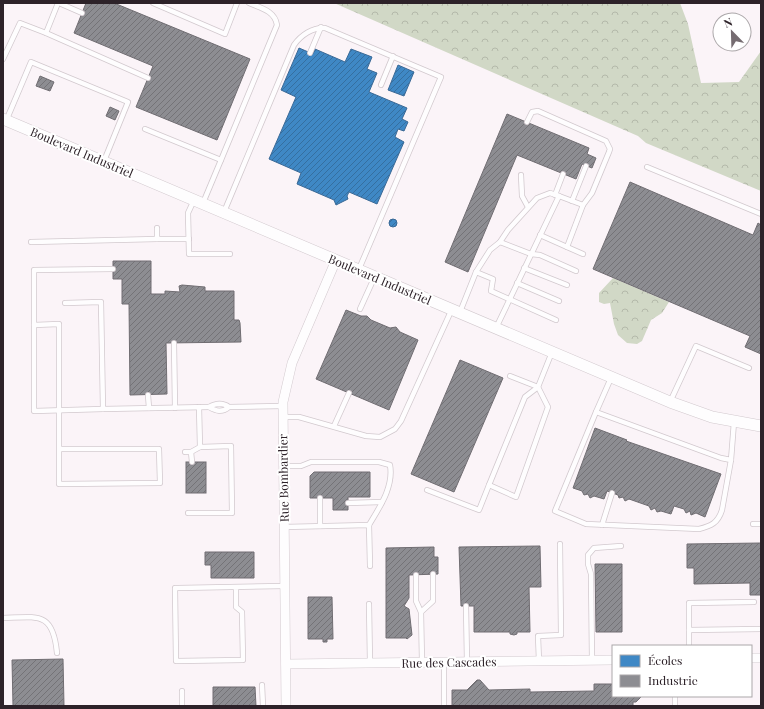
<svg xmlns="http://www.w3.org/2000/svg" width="764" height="709" viewBox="0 0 764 709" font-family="'Playfair Display',serif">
	<defs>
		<pattern id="forest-crowns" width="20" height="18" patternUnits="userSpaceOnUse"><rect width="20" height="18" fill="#d1d8c6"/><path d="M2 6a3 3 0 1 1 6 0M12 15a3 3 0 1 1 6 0" fill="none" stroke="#b4b9aa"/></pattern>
		<pattern id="schools-hatch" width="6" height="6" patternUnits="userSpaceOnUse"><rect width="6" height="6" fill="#3f88c5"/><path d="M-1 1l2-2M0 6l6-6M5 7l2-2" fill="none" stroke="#356fa0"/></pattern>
		<pattern id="industry-hatch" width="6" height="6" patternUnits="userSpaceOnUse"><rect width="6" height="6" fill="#8d8d92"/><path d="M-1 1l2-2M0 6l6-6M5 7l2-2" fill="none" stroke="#747377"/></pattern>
	</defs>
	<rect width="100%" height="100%" fill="#fbf4f8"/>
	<g fill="url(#forest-crowns)">
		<polygon points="334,3 680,3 688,24 701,83 739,82 761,51 761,191 646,143 638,136"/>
		<polygon points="613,278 669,302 662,313 651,320 642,341 637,344 627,343 618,335 614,324 610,303 604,304 599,302 599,293"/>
	</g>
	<g fill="url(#schools-hatch)" stroke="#3a6996">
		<polygon points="299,48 313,54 315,49 345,62 351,49 372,57 367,69 377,73 369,92 407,108 402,119 408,122 404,131 398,129 395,137 404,142 377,204 349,192 347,196 348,199 336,205 334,200 297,184 301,173 269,159 296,97 281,90"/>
		<polygon points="398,65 414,72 404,96 388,90"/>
		<circle cx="393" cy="223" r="4"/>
	</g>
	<g fill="url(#industry-hatch)" stroke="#706d72">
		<polygon points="86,3 114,3 250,59 217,140 136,107 153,66 74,33"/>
		<polygon points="40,76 54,82 50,91 36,86"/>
		<polygon points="110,107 119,111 115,120 106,116"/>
		<polygon points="507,114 589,148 587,154 596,158 592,168 582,164 576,179 517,155 468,272 445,262"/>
		<polygon points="630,182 753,235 758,223 761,225 761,354 745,347 750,336 593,269"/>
		<polygon points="113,261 151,261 151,294 165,294 165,291 180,292 179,286 182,285 205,287 205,291 234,291 234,320 239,320 240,323 241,342 166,343 167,394 130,395 129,304 122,304 122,279 113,279"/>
		<polygon points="346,310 361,316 367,316 371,320 390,328 396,327 400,332 418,340 389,410 316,379"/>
		<polygon points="460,360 503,378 454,492 411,474"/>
		<polygon points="595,428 627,440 626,441 721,474 705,517 696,513 691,515 690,511 686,513 684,509 674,506 671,514 661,511 657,512 655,508 651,510 649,506 629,499 625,501 623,497 619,498 618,495 607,491 604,499 594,496 590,498 588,494 584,495 582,491 573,488"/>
		<rect x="186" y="462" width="20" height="31"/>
		<polygon points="314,472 370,472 370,497 348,497 348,510 333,510 333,498 310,498 310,476"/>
		<polygon points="761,543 761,595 750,595 750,583 694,584 694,568 687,568 687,544"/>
		<polygon points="540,546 541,587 529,587 530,632 517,632 517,634 514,635 510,634 510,632 474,632 474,606 461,606 459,547"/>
		<polygon points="434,547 434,557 438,557 438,574 409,575 409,598 404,606 409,609 412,635 407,639 406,638 386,638 386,548"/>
		<polygon points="205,552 254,552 254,578 211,578 211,565 205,565"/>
		<polygon points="595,564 622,564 622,632 596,632"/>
		<polygon points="308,597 332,597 333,639 327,639 327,642 323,642 323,639 308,639"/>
		<polygon points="63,659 64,706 13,706 12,660"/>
		<polygon points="477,680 480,680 489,690 530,689 530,692 594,691 594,684 613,684 613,696 641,697 636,702 633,702 633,706 452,706 452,690 467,690"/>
		<polygon points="213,687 255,687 256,706 213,706"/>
	</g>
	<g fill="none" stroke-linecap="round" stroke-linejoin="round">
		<g stroke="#d2c9ce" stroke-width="6">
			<g id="service">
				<polyline points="59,3 82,13"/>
				<polyline points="153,3 225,34 237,3"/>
				<polyline points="46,33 148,78"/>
				<polyline points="310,53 321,27"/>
				<polyline points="3,59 20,23 46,33 58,3"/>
				<polyline points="381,85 393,56"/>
				<polyline points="6,121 31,62 128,102 104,161"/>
				<polyline points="527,122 532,112 538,111 606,141 610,149 609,152 592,193 583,205"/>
				<polyline points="145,129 221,160 203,203"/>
				<path d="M221,160l56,-135c-2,-14 -16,-17 -28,-22"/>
				<polyline points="647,167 761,214"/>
				<polyline points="521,175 522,196 528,207"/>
				<polyline points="555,195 563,174"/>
				<polyline points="194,200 188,213 189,254 230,254"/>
				<polyline points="572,201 586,166"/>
				<path d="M224,212l70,-167c7,-10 19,-18 31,-17l116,49 -82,192"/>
				<polyline points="157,228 157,239 189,239"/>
				<polyline points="540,235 567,247 583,205 559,196"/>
				<polyline points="31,242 157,239"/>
				<polyline points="500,242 531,254 540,255 576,271"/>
				<polyline points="567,247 583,254"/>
				<polyline points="524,268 567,285"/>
				<polyline points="476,272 490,250 500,242 508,230 537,198 550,193 559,196 496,328"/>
				<polyline points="517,283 559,301"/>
				<polyline points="65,303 101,302 103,409 209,407"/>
				<polyline points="360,309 375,276"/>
				<polyline points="460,312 476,272 493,279 491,291 556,320"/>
				<path d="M34,325l25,-1c0,53 0,107 0,160l101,-1 -1,-34h-100"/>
				<polyline points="174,343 175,408"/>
				<polyline points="510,376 538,387 552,352"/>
				<polyline points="611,378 596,412 721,458 731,460 734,422"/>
				<polygon points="538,387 548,407 516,497 489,485 525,397"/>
				<polyline points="148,395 149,408"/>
				<polyline points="670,402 696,346 749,368"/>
				<path d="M229,407c-7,-5 -13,-4 -20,0 7,4 13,6 20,0l54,-1"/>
				<polyline points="103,409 34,411 34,270 113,269"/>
				<path d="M596,412l-41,99 31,13 113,5c12,-3 19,-6 23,-19l9,-50"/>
				<polyline points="283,417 299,417 366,436 380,437 395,429 401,421 452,309"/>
				<polyline points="334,426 349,393"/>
				<polyline points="185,452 191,452 200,447"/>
				<polyline points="191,452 192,462"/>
				<path d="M283,466h18l10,-4h68l11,3c4,22 -11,43 -21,60"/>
				<polyline points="427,490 479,510 489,485"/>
				<polyline points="320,498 320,526"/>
				<polyline points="348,503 382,502"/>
				<polyline points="188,513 232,513 231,446 200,447 199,407"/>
				<polyline points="753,524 761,524"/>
				<polyline points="602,525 612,493"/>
				<polyline points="284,527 369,525 370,566"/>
				<polyline points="416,575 416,601 421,612 422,662"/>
				<polyline points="236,587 236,607 242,612 243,660 176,661 175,588 178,588 285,586"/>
				<polyline points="369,604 370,663"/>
				<polyline points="466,606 467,662"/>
				<polyline points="421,612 433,601 433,574"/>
				<path d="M3,618c35,-1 50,-7 54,35"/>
				<polyline points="689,630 689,603 754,602"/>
				<polyline points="689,646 689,630 761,629"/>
				<polyline points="539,661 538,636 561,635 560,544"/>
				<polyline points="592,661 591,574 588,564 588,555 594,548 621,546"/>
				<polyline points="444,662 444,706"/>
				<polyline points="262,685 263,706"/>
				<polyline points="182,691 182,706"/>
				<polyline points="675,696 675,706"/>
			</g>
		</g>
		<g stroke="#d2c9ce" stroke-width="10">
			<g id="minor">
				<polyline points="751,658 761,658"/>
				<polyline points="286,664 613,660"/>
				<polyline points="286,706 283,402 292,363 336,260"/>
			</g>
		</g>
		<g stroke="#d2c9ce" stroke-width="12">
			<polyline id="tertiary" points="3,119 670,402 712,417 761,426"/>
		</g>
		<use href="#service" stroke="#fefdfe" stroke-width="4.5"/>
		<use href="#minor" stroke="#fefdfe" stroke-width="9"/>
		<use href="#tertiary" stroke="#fefdfe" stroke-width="11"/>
	</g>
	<g text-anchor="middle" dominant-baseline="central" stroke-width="4" stroke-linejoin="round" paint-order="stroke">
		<g font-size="12" fill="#2d2229" stroke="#fff">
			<text transform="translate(82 152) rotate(23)">Boulevard Industriel</text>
			<text transform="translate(380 279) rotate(23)">Boulevard Industriel</text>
			<text transform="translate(283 478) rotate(-91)">Rue Bombardier</text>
			<text transform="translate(449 662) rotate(-1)">Rue des Cascades</text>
		</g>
	</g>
	<rect width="764" height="709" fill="none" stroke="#2d2229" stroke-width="8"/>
	<rect x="612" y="645" width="140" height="52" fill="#ffffff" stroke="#aba7a9"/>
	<rect x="620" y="655" width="20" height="12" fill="#3f88c5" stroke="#aba7a9"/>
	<text x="648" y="665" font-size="12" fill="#2d2229">Écoles</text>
	<rect x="620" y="675" width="20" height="12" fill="#8d8d92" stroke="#aba7a9"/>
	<text x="648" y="685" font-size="12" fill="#2d2229">Industrie</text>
	<g transform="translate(732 32) rotate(337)"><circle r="19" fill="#ffffff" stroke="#aba7a9"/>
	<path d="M0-3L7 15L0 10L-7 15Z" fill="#756c71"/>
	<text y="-6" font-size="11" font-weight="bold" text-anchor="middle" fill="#2d2229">N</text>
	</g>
</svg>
